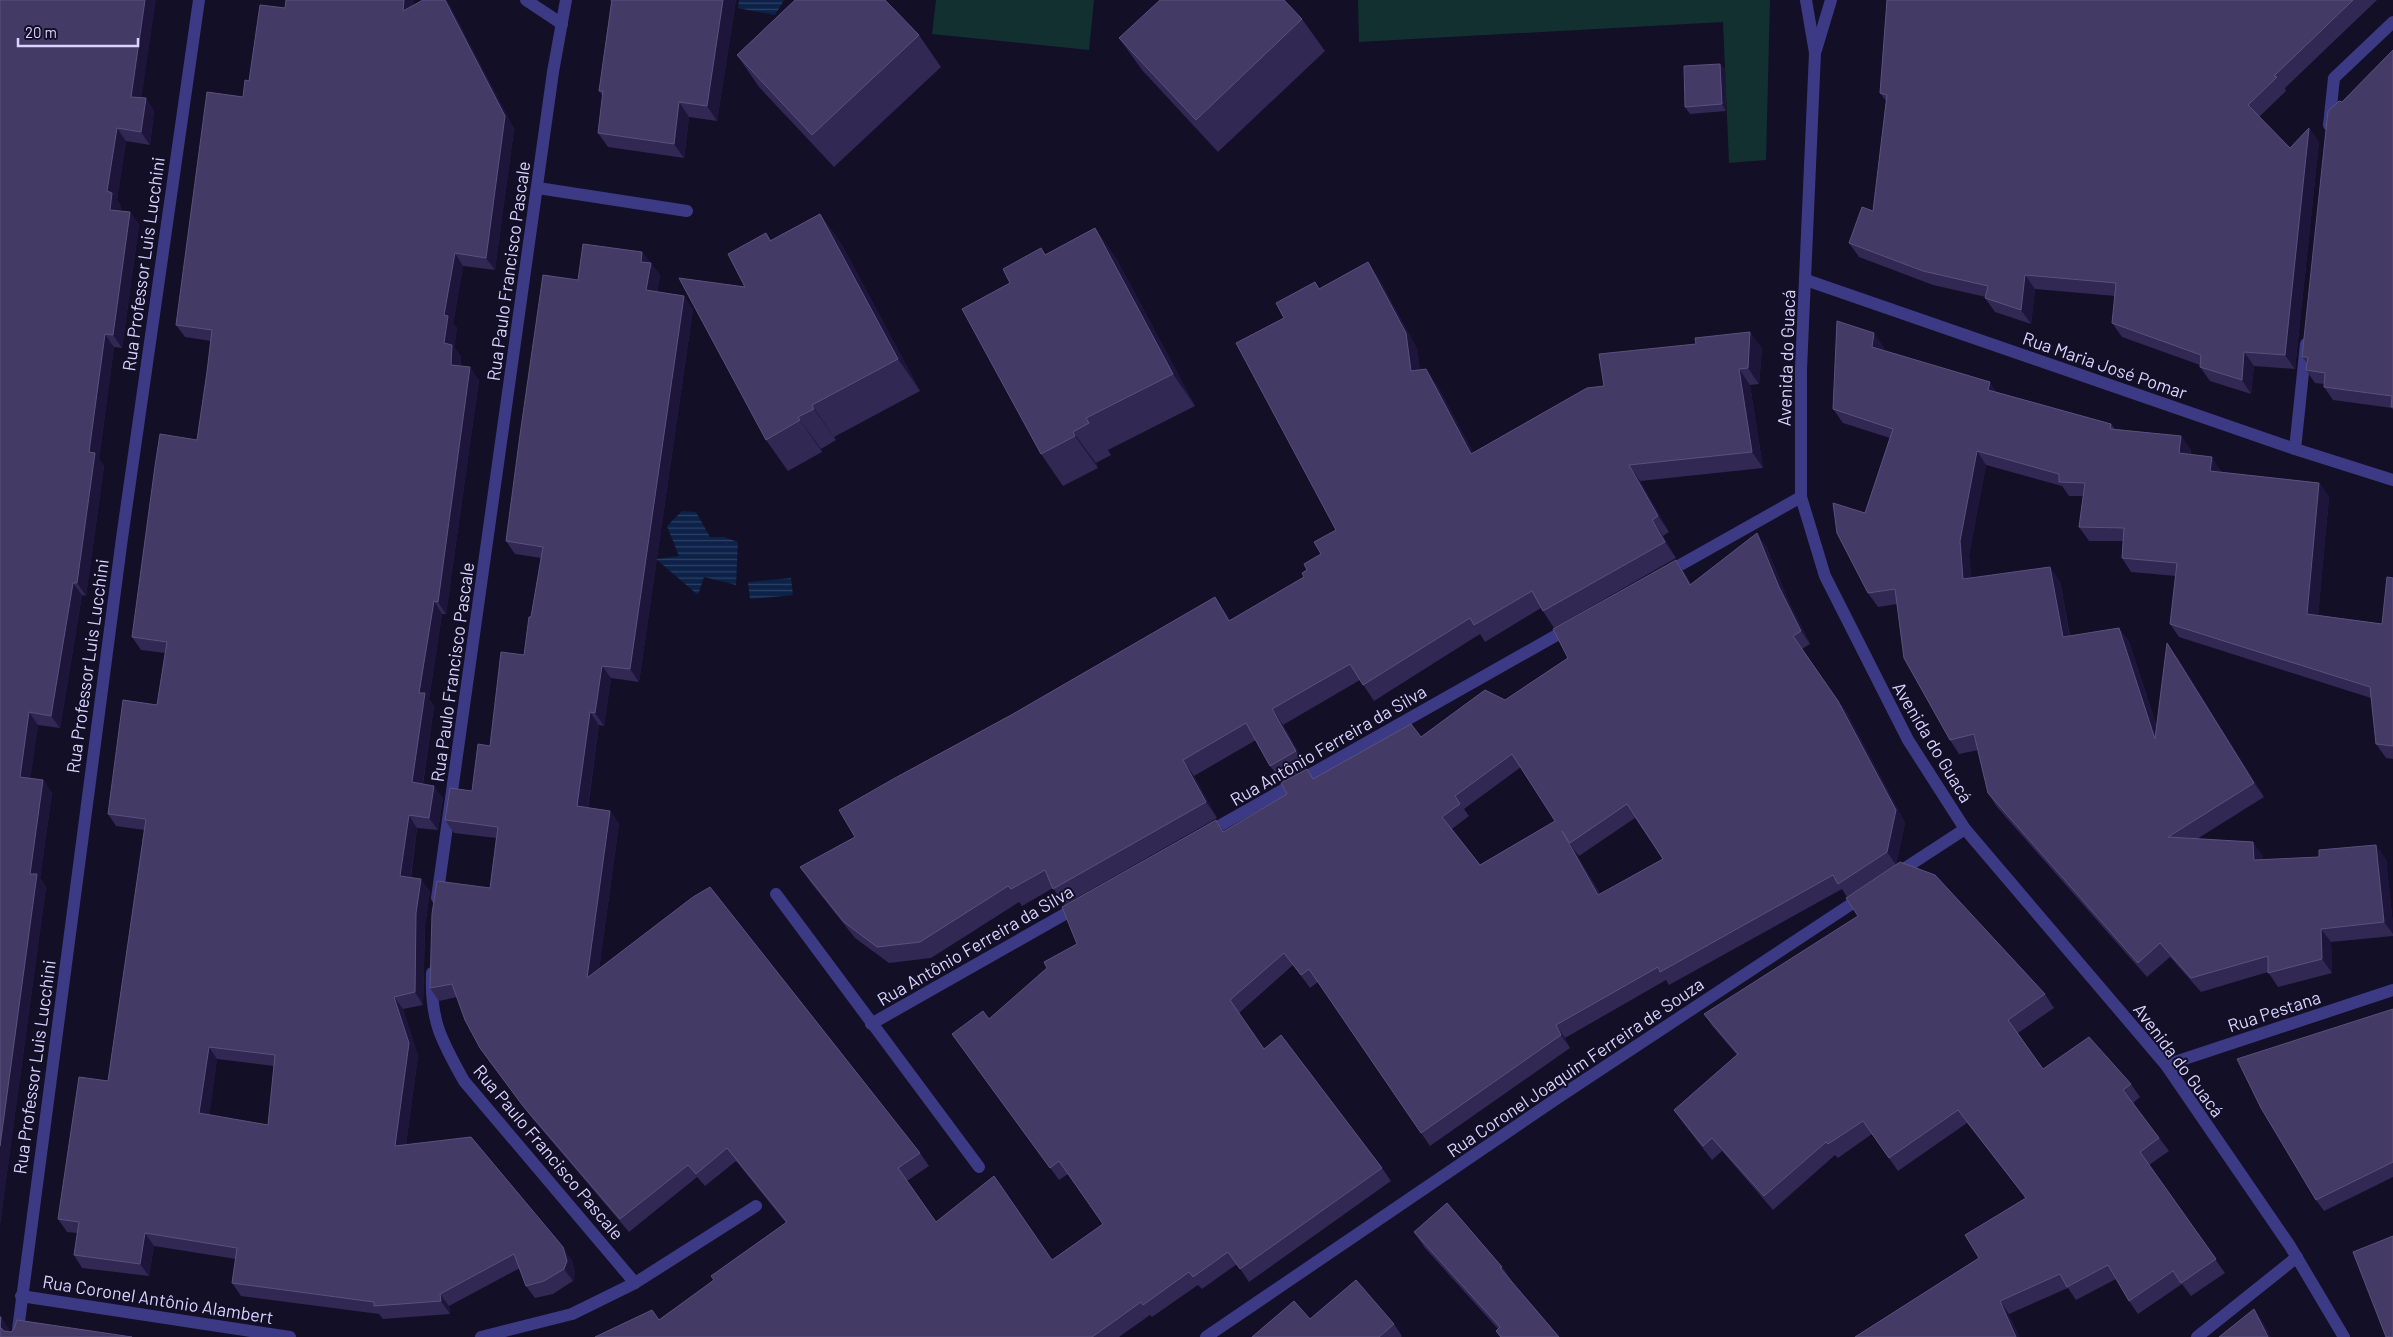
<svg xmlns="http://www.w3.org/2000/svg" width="2393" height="1337" viewBox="0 0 2393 1337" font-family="Barlow,sans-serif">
	<defs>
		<pattern id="water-rules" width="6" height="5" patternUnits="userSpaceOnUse" patternTransform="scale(1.25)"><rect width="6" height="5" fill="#0c2248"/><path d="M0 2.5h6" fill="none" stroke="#2f4163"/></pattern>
	</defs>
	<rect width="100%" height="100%" fill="#130f26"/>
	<g fill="#12302f">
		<polygon points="936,0 1094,0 1089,50 932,34"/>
		<polygon points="1358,0 1770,0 1766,160 1729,163 1723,22 1359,42"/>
	</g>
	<g fill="url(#water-rules)">
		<polygon points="739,0 784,0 775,15 738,8"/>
		<polygon points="682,511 696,512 710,537 724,537 738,542 736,585 704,577 698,595 656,559 679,556 667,526"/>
		<polygon points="791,578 793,595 750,599 748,582"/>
	</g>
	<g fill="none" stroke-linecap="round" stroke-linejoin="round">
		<g stroke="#3d3a85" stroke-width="12">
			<polyline points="526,0 562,24"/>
			<polyline points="1806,0 1815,53 1801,369 1801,497 1825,576 1908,740 1965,829 2166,1065 2290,1246 2344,1337"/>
			<polyline points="1816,50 1831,0"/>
			<polyline points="2329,125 2334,78 2393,22"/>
			<polyline points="538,188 687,211"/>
			<polyline points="1806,280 2295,449 2393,480"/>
			<polyline points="2295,449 2306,344"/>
			<polyline points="1666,573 1801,497"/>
			<polyline points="1205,834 1571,627"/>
			<polyline points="1896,874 1965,829"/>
			<polyline points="776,894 979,1167"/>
			<polyline points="437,898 553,72 566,0"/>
			<path d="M432,973c-2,47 9,67 32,108l171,202"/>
			<polyline points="871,1024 1079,906"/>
			<polyline points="2166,1065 2393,990"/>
			<polyline points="21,1296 290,1337"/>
			<polyline points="17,1337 122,538 199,0"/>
			<polyline points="481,1337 572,1314 635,1283 756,1206"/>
			<polyline points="1206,1337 1559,1097 1865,895"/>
			<polyline points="2197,1337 2297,1257"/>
		</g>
	</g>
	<g fill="#312854" fill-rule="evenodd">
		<polygon points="0,0 142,98 146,98 154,111 150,145 126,141 117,200 121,206 120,211 130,212 139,225 122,348 114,347 99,459 104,466 86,596 82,595 60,728 38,725 30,778 43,780 52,793 40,878 46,887 0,1224"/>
		<polygon points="610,0 736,0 717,121 689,117 684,158 608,147 598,133 603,96 599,91 611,2"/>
		<polygon points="1887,0 2377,0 2285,88 2286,91 2259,117 2290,148 2309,128 2319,142 2295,369 2254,366 2251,394 2210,381 2200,367 2200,365 2122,337 2112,323 2115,296 2035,289 2031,324 1995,312 1985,298 1986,297 1933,285 1859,257 1849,243 1873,211 1886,101 1880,93"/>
		<path d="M449,4l65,125 -19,141 -32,-4 -10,58 4,4 -3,19 7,10v9l18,14 -33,234h-4l-13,85 5,7 -11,78 20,14 -5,32 -21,-2 -6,49 19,14 -5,35 -2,79 -20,4 15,47 -12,89 166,115 3,13 -2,8 -20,13 -18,4 -9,-12 -6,-18 -71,38 1,8 -67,5 -4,-5 -138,-18 -9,-13 4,-24 -82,-13 -5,30 -67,-8 -8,-13 3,-22 -10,-1 -9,-13 50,-138 36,-251 -28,-4 -8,-12 49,-109 8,-52 -24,-3 -9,-13 65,-197 10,-68 4,-31 -26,-4 -9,-12 67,-228 6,-16 36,-73zM217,1059l57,7 -6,59 -59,-10z"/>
		<polygon points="1302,19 1325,51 1218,152 1142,70 1119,38"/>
		<polygon points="919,35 941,67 834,167 759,87 737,55"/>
		<polygon points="2393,50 2393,410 2392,408 2333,400 2324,387 2324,384 2315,383 2306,370 2307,363 2302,357 2342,102"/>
		<polygon points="1720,64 1725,70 1726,111 1690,114 1685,107"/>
		<polygon points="820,214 842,245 920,391 834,437 836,440 821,449 822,452 788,471 766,440 745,287 766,233 771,240"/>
		<polygon points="1095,228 1117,260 1195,406 1108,450 1111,455 1096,463 1098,468 1063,486 1041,454 1010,283 1041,248 1046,255"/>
		<path d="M642,252l18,23 -3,17 36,17 -54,373 -28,-4 -7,48 -5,-1 -11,83 22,3 9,13 -20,145 321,184 9,13 -22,15 29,41 116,38 51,-36 -35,-50 -9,6 -107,-146 37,-15 88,-75 139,-124 8,11 90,-52 107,-42 84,-37 63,-42 116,-86 7,12 75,-38 22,54 22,44 -8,5 45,64 58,110 -9,42 -49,32 -5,-8 -173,96 -3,-5 -101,58 5,10 -140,98 -112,-164 -8,6 -17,-23 -54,48 25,36 118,119 9,13 -142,101 -12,-18 -35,25 -4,-4 -46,32 -2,-2 -31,22h-524l64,-17 55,-40 72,-57 -50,-62 -31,25 -8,-9 -68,55 -97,-114 -43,-57 -9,-13 -23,-51 -18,4 -9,-13 60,-100 6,-50 -42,-5 -9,-13 27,-29 52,-136 17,-97 -26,-4 -9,-13 72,-261zM1521,767l34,54 -75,44 -28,-36 17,-13 -5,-7zM1635,818l28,41 -63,35 -26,-44 5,6z"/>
		<polygon points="1368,262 1379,279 1417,349 1420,370 1437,385 1473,453 1604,386 1762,348 1759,384 1750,385 1763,468 1640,481 1669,532 1663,536 1676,558 1554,628 1541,608 1485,642 1480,634 1374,701 1360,680 1283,725 1307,767 1282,782 1270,766 1256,740 1194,776 1217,818 1064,905 1053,888 1022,906 1019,902 931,958 889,963 855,938 812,884 800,867 855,837 1226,613 1230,620 1304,577 1307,570 1321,554 1336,530 1284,318 1320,289"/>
		<polygon points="1884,347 1883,350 1997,392 2111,424 2115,429 2181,436 2191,450 2191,454 2221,471 2221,472 2319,483 2329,497 2318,615 2382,624 2393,578 2393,759 2386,758 2376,744 2371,698 2179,637 2170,624 2176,576 2131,572 2122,558 2123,541 2089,541 2079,527 2083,496 2069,496 2062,486 1986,465 1969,555 1971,578 2060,581 2070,636 2119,628 2129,642 2157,727 2177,657 2264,797 2197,839 2263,856 2263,859 2386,859 2393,925 2393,936 2331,942 2332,973 2278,987 2268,972 2201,992 2170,957 2147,977 1997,807 1988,793 1978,750 1959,754 1950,740 1897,604 1878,607 1868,593 1865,513 1890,438 1843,423 1833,409"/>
		<polygon points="2045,994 2054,1008 2018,1033 2043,1069 2131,1084 2140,1097 2133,1103 2169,1151 2149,1165 2225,1273 2191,1296 2182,1284 2138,1314 2129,1301 2116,1279 2076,1300 2068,1288 2009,1314 1855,1337 1979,1258 2026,1198 1967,1123 1898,1171 1872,1134 1838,1158 1835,1155 1773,1210 1722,1151 1712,1160 1684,1124 1674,1110 1737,1055 1713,1027 1704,1014"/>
		<polygon points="2393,1009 2393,1177 2324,1211 2316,1200"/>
		<polygon points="1414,1232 1502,1267 1513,1283 1559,1337 1500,1337 1496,1331 1498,1329 1425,1248"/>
		<polygon points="1310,1319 1394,1324 1402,1336 1401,1337 1252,1337"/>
	</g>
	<g fill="#1d163a">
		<polygon points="145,0 156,0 140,109 131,97"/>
		<polygon points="404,0 414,0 411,23 403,11"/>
		<polygon points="445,0 447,0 449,4 514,129 495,270 486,258"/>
		<polygon points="723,0 736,0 717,121 707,106"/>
		<polygon points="1720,64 1725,70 1726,111 1722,104"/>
		<polygon points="146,98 154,111 150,145 141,132"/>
		<polygon points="679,102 689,117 684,158 674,144"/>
		<polygon points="117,128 126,141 117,200 121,206 119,223 110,210 107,191"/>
		<polygon points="2309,128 2319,142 2295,369 2285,355"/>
		<polygon points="130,212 139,225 122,348 113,335"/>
		<polygon points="820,214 842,245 920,391 898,359"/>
		<polygon points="1095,228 1117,260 1195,406 1173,374"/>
		<polygon points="642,252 660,275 655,303 646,290 641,262"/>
		<polygon points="455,253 463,266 453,324 457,328 454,347 461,357 460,377 451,365 444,343 444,315"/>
		<polygon points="1368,262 1379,279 1417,349 1423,387 1411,371"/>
		<polygon points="2025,275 2035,289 2031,324 2021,310"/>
		<polygon points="684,296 693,309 639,682 630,669"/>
		<polygon points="1750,332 1762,348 1759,384 1748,368"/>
		<polygon points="1874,333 1884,347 1882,361 1872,347"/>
		<polygon points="105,334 114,347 99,459 104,466 86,596 77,583 89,452"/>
		<polygon points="2244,352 2254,366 2251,394 2242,380"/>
		<polygon points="470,367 479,380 446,614 438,602"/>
		<polygon points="1426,369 1437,385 1483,470 1471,454"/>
		<polygon points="1739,369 1750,385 1763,468 1752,452"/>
		<polygon points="1990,382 1999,396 1988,390"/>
		<polygon points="812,405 834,437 836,440 814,409"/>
		<polygon points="798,417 821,449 822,452 800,420"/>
		<polygon points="1073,432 1096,463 1098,468 1075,436"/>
		<polygon points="2181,436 2191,450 2189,467 2179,453"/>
		<polygon points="1977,451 1986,465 1969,555 1973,593 1963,579 1960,541"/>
		<polygon points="2212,457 2221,471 2220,485 2210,471"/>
		<polygon points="1629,465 1640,481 1669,532 1658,516"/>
		<polygon points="2319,483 2329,497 2317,628 2307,614"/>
		<polygon points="1652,520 1663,536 1676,558 1665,542"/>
		<polygon points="1757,533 1766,546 1788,600 1810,644 1801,631 1779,587"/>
		<polygon points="1676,560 1684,572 1699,598 1690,585"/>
		<polygon points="2050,567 2060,581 2072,651 2063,637"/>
		<polygon points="73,583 82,595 60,728 51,716"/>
		<polygon points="1215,597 1226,613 1240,637 1229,621"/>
		<polygon points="434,601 442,614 429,699 434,706 421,795 412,782 419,693"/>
		<polygon points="2119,628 2129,642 2165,752 2155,739"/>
		<polygon points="1793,636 1847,713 1905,823 1896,865 1887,852"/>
		<polygon points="2167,643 2177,657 2264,797 2254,783"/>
		<polygon points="602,666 611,678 604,726 595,713"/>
		<polygon points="1272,709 1283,725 1307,767 1296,751"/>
		<polygon points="29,712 38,725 29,790 20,777"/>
		<polygon points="590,712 599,725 586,819 577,806"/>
		<polygon points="1183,760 1194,776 1217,818 1206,802"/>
		<polygon points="43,780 52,793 40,878 46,887 0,1224 0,1146 30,874"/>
		<polygon points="434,786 443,798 438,830 429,818"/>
		<polygon points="610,811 619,824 596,991 587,978"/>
		<polygon points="409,815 417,828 409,888 400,876"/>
		<polygon points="1562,831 1574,850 1607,908 1598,895"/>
		<polygon points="2253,842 2263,856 2264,874 2254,860"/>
		<polygon points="2376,845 2386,859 2393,925 2393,934 2384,922"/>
		<polygon points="421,879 430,891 425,926 423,1005 415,992 416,913"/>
		<polygon points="2321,929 2331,942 2332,973 2322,959"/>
		<polygon points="394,997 403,1009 418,1056 404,1159 395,1146"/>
		<polygon points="1556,1025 1565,1038 1570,1048 1561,1035"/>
		<polygon points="209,1047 217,1059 208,1126 199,1113"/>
		<polygon points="145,1233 154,1246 149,1276 140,1264"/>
		<polygon points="563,1247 572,1260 575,1273 573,1281 564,1269"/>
		<polygon points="440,1294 449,1306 450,1314 441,1301"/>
		<polygon points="2000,1301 2009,1314 2020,1337 2016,1337"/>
		<polygon points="2254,1309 2263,1322 2271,1337 2268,1337"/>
		<polygon points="1,1317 10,1330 9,1337 0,1327"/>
	</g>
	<g fill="#433a66" stroke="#5a527e" fill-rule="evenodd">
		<polygon points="0,0 145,0 131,97 146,98 141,132 117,128 107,191 112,193 110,210 130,212 113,335 105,334 89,452 95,453 77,583 73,583 51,716 29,712 20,777 43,780 30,874 37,874 0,1146"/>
		<path d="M286,0h118l-1,11 20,-11h22l60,116 -19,142 -31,-5 -11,62 4,1 -4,27 8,2 -1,20 19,2 -32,235 -4,-1 -15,92h6l-13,89 22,4 -5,32 -20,-3 -9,61 21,3 -5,34 -1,79 -21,5 15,46 -14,103 76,-9 92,110 4,14 -3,8 -20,12 -18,5 -12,-32 -74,40 1,7 -67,5v-4l-142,-19 5,-35 -92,-15 -5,31 -66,-9 5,-33 -21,-3 21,-142 29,4 38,-262 -38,-5 15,-114 34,5 10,-63 -35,-5 23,-171 5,-32 37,6 10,-68 5,-42 -36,-5 31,-233 36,5 2,-17 4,1 11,-76 25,3zM209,1047l66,8 -7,70 -69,-12z"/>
		<polygon points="612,0 723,0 707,106 679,102 674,144 598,133 603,91 599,91"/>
		<polygon points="795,0 885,0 919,35 812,135 737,55"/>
		<polygon points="1160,0 1284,0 1302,19 1196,120 1119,38"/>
		<polygon points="1887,0 2353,0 2274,76 2277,77 2248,105 2290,148 2309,128 2285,355 2244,352 2242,380 2200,367 2201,355 2112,323 2116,283 2025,275 2021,310 1985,298 1988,286 1923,271 1849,243 1862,207 1873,211 1887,95 1880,93"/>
		<polygon points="2393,50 2393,407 2391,407 2392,396 2324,387 2325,373 2306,370 2308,357 2302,357 2328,111 2339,101 2342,102"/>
		<polygon points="1720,64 1722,104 1685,107 1684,66"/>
		<polygon points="820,214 898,359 812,405 814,409 798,417 800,420 766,440 679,278 745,287 728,254 766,233 770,241"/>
		<polygon points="1095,228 1173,374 1086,418 1089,423 1073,432 1075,436 1041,454 962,309 1010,283 1003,269 1041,248 1045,255"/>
		<path d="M583,244l59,8 -1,10 10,1 -5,27 38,6 -54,373 -28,-3 -7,47 -5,-1 -13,94 33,5 -23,167 106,-81 17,-10 210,266 -22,15 38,54 58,-46 58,84 51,-36 -44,-63 -9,7 -98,-134 31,-23 6,8 58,-51 -3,-6 33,-18 -15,-37 154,-87 7,12 64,-38 -6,-11 26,-14 6,10 98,-55 10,13 64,-47 20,10 63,-42 -15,-29 123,-69 14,25 67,-52 22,54 22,44 -8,5 45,65 58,109 -9,42 -49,32 -5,-9 -173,97 -2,-5 -102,58 5,10 -140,98 -112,-164 -8,6 -17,-22 -54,47 34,49 17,-14 101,133 -142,101 -12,-17 -35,25 -4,-5 -46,33 -2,-3 -49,35h-497l57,-27 7,10 55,-40 -3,-4 76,-54 -60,-74 -31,26 -8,-9 -68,54 -97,-113 -43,-58 -15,-28 -13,-36 -22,4 2,-74 5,-33 53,7 8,-61 -53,-7 5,-32 22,3 6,-47 12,2 11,-94 23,3 5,-38h2l12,-70 -37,-6 14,-106 23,-160 35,5zM1512,754l43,67 -75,44 -38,-48 18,-13 -5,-8zM1627,804l36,55 -65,36 -36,-64 8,12z"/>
		<polygon points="1368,262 1406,333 1411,371 1426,369 1471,454 1587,388 1604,386 1599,354 1696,344 1695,338 1750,332 1748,368 1739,369 1752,452 1629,465 1658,516 1652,520 1665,542 1543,611 1532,591 1474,625 1470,618 1363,685 1350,664 1272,709 1296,751 1270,766 1246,723 1183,760 1206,802 1053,889 1045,870 1011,889 1008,886 920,942 877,947 844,922 800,867 855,837 839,810 895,778 1013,714 1215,597 1229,621 1304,577 1302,573 1307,570 1304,564 1321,554 1314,542 1336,530 1236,343 1284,318 1276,303 1315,282 1319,289"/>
		<polygon points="1837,321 1874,333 1872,347 1990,382 1988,390 2111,424 2110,429 2181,436 2179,453 2212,457 2210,471 2319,483 2307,614 2382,624 2387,577 2393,578 2393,746 2376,744 2370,687 2170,624 2177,563 2122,558 2124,528 2079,527 2085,483 2059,482 2059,474 1977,451 1960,541 1963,579 2050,567 2063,637 2119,628 2155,739 2167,643 2254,783 2168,837 2253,842 2254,860 2319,857 2319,850 2376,845 2384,922 2321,929 2322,959 2268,973 2268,956 2191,978 2160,943 2138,963 1988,793 1974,734 1950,740 1904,658 1895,589 1868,593 1837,533 1833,503 1865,513 1893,429 1833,409"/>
		<polygon points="1900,862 1935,875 2045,994 2008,1020 2043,1069 2089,1037 2131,1084 2123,1090 2159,1138 2140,1152 2216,1259 2181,1283 2173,1271 2129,1301 2108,1265 2067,1287 2060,1274 2000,1301 2016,1337 1855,1337 1979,1258 1965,1235 2026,1198 1958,1110 1889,1158 1863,1121 1828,1144 1826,1142 1764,1196 1712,1138 1703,1146 1674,1110 1738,1054 1704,1014 1858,916 1846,898"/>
		<polygon points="2393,1009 2393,1162 2316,1200 2261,1108 2237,1059"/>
		<polygon points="1447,1203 1502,1267 1500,1268 1559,1337 1501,1337 1496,1331 1500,1327 1414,1232"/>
		<polygon points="2393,1236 2393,1337 2386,1337 2353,1252"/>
		<polygon points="1356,1280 1394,1324 1379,1337 1252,1337 1294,1301 1310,1319"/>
		<polygon points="2254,1309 2268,1337 2219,1337"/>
		<polygon points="0,1317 1,1317 0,1327 4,1331 11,1332 14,1329 17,1320 132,1337 0,1337"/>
	</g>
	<g text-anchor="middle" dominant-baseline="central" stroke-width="4" stroke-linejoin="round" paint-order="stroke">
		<g font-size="18" fill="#d9d4ff" stroke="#130f26">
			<text transform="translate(143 264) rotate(-82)">Rua Professor Luis Lucchini</text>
			<text transform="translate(508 271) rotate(-82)">Rua Paulo Francisco Pascale</text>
			<text transform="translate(1786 358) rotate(-88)">Avenida do Guacá</text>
			<text transform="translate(2105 365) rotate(19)">Rua Maria José Pomar</text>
			<text transform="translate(87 666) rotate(-82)">Rua Professor Luis Lucchini</text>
			<text transform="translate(452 672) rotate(-82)">Rua Paulo Francisco Pascale</text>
			<text transform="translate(1933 742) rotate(59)">Avenida do Guacá</text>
			<text transform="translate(1328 745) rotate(-30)">Rua Antônio Ferreira da Silva</text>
			<text transform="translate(975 945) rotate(-30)">Rua Antônio Ferreira da Silva</text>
			<text transform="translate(2274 1011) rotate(-18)">Rua Pestana</text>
			<text transform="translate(2179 1060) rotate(53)">Avenida do Guacá</text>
			<text transform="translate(34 1067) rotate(-82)">Rua Professor Luis Lucchini</text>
			<text transform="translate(1575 1067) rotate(-34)">Rua Coronel Joaquim Ferreira de Souza</text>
			<text transform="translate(549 1152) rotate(50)">Rua Paulo Francisco Pascale</text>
			<text transform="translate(158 1299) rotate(9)">Rua Coronel Antônio Alambert</text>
		</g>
	</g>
	<path d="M18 38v8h120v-8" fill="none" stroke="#d9d4ff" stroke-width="2.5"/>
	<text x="25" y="38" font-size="15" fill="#d9d4ff" stroke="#130f26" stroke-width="4" paint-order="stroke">20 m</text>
</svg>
